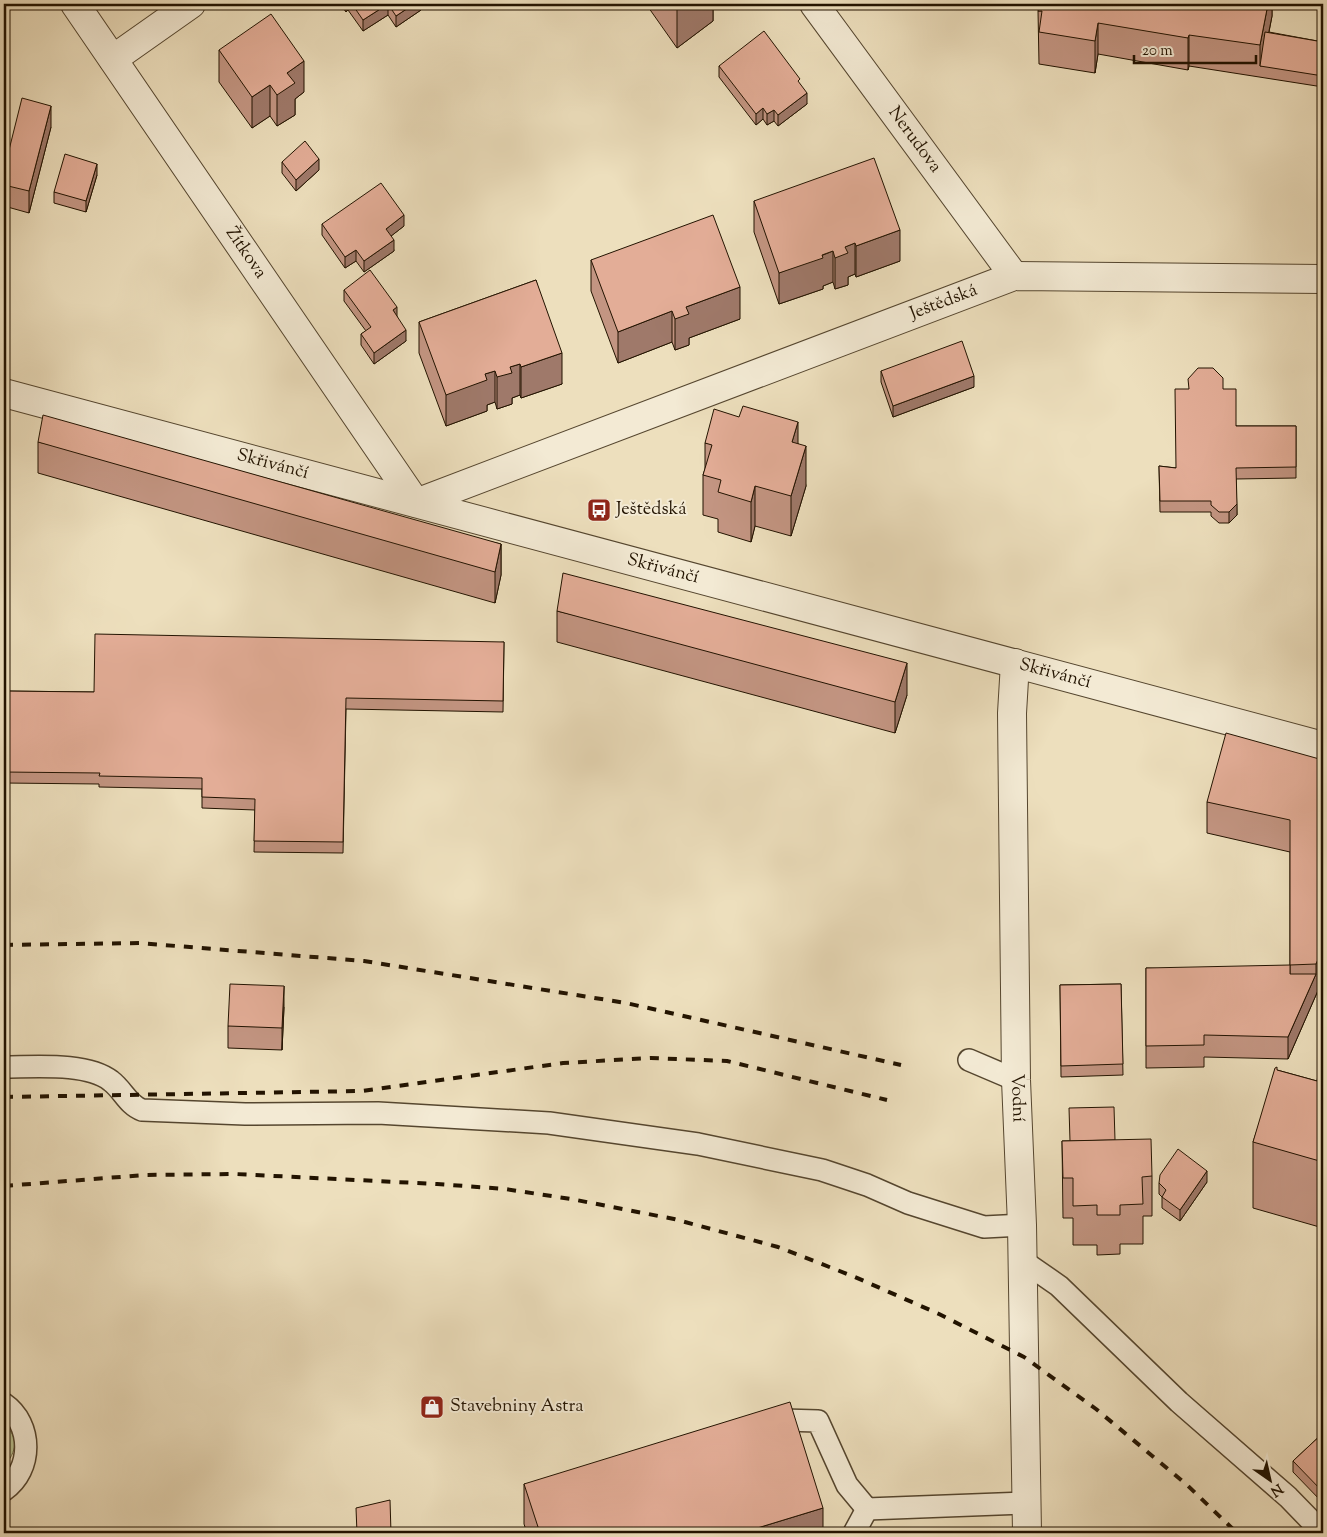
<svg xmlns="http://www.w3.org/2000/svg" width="1327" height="1537" viewBox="0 0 1327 1537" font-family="'Sorts Mill Goudy',serif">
	<rect width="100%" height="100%" fill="#eddfbd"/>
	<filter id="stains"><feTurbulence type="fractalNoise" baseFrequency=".004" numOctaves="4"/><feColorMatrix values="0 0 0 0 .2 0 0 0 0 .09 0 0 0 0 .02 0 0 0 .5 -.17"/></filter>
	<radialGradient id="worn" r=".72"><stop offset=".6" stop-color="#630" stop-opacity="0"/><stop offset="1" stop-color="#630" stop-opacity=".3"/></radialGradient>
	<path fill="#b9c190" stroke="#6e6a48" d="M4,1424c15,13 13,28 0,42z"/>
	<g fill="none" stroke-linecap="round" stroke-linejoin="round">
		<g stroke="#55462f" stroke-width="24">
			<g id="lane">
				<polyline points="969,1060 1016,1080"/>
				<path d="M4,1067c30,0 83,-5 107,14 12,9 17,24 31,29l103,4 133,-1 171,10 149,21 124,26 45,15 41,18 76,24 38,-2"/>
				<polyline points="1023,1261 1059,1286 1179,1402 1288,1497 1323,1533"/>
				<path d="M4,1404c29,20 29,66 0,86"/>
				<polyline points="783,1420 818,1421 847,1485 867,1509 1027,1503"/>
				<polyline points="854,1533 867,1509"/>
			</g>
		</g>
		<g stroke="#55462f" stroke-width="30">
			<g id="street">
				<path id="s1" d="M75,4l341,499 598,-227 309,3"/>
				<path id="s2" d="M814,4l200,272"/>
				<polyline points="113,59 191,4"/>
				<path id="s3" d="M4,393l1319,353"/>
				<path id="s4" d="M1015,663l-3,50 4,367 6,145 5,308"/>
			</g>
		</g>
		<use href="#lane" stroke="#f3ead4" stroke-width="21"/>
		<use href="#street" stroke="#f3ead4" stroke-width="28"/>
		<g stroke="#221300" stroke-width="4" stroke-dasharray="9 9" stroke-linecap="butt">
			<polyline points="4,945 139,943 364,961 626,1003 901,1065"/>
			<polyline points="4,1097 362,1091 563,1063 651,1058 727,1061 887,1100"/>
			<polyline points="4,1186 145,1175 235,1174 437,1184 505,1189 571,1199 674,1219 778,1247 855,1277 939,1314 1024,1357 1096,1409 1186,1484 1237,1533"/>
		</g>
	</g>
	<g fill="#c39582" stroke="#221300">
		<polygon points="340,4 421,4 421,10 396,27 388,15 363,31 348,10 346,12"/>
		<polygon points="646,4 716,4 713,6 713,21 677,48"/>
		<polygon points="1272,4 1272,16 1269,32 1323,42 1323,87 1189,66 1188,70 1098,54 1095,73 1039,64 1038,11 1236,7"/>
		<polygon points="219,50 304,92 295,99 295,115 277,126 270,116 252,128 219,82"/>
		<polygon points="719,66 800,84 807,104 778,126 774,121 767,125 763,119 756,125 719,77"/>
		<polygon points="51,127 29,213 4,206 4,153 8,154"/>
		<polygon points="282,162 319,170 296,191 282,173"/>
		<polygon points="97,175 86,212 54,203 54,192"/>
		<polygon points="754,201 900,261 856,277 855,274 848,277 848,285 835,289 833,282 823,286 823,289 779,304 754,232"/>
		<polygon points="322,224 404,226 391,236 394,251 364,272 356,261 345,268 322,235"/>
		<polygon points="591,260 740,319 689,338 689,345 675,350 672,342 618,363 591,291"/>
		<polygon points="536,280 562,384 521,398 520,395 512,398 512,404 497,409 495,402 487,405 487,411 446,426 419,353 419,322"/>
		<polygon points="344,290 397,316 406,341 374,364 361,345 361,334 366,331 344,301"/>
		<polygon points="881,371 974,387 893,417 881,382"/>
		<polygon points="1223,389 1236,426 1296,426 1296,478 1236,479 1237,515 1229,523 1219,523 1211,516 1211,512 1160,512 1159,466 1176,468"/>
		<polygon points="38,442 501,544 501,575 495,603 38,473"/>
		<polygon points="705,443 798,443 806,486 791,536 755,526 751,542 718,532 718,519 703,515 703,475 705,469"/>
		<polygon points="557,611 907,695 895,733 557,642"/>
		<polygon points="504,642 503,712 346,709 343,853 254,852 255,810 202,808 202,789 99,787 99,784 4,783 4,691 94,692"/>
		<polygon points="1323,760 1323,979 1288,1059 1204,1057 1204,1067 1146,1068 1146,968 1290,974 1290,852 1207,833 1207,802"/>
		<polygon points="1121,984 1123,1075 1061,1077 1060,985"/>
		<polygon points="284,1007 282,1050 228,1048 228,1026"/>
		<polygon points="1277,1070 1317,1081 1323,1076 1323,1228 1253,1208 1253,1142"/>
		<polygon points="1115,1140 1152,1176 1152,1216 1143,1216 1143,1244 1120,1244 1120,1254 1097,1255 1097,1245 1073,1245 1073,1218 1063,1218 1062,1141"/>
		<polygon points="1207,1182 1180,1221 1162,1208 1162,1197 1159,1194 1159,1183"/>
		<polygon points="1323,1433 1323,1503 1293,1472 1293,1461"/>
		<polygon points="524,1484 823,1533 527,1533 524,1524"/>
	</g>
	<g fill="#9f796a" stroke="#221300">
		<polygon points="346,4 348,4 348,10 346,12"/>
		<polygon points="388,4 388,15 363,31 363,20"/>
		<polygon points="414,4 421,4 421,10 396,27 396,16"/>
		<polygon points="677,4 716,4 713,6 713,21 677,48"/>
		<polygon points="1268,4 1272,4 1272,16 1262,66 1260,66 1260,45"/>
		<polygon points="1098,23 1098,54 1095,73 1095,41"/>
		<polygon points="1189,35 1189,66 1188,70 1188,38"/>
		<polygon points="304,61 304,92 295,99 295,115 277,126 277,95 287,73"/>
		<polygon points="270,85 270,116 252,128 252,97"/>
		<polygon points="807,93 807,104 778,126 778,115"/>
		<polygon points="51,106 51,127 29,213 29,191"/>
		<polygon points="763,108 763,119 756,125 756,114"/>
		<polygon points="774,110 774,121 767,125 767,114"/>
		<polygon points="319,159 319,170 296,191 296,180"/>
		<polygon points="97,164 97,175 86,212 86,201"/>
		<polygon points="404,215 404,226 386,240 386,229"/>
		<polygon points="900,230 900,261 856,277 856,246"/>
		<polygon points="394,240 394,251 364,272 364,261"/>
		<polygon points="855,243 855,274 848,277 848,285 835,289 835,258 845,247"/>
		<polygon points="356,250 356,261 345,268 345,257"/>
		<polygon points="833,251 833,282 823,286 823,289 779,304 779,273"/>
		<polygon points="740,287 740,319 689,338 689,345 675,350 675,319 686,307"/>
		<polygon points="397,307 397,318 393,310"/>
		<polygon points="672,311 672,342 618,363 618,332"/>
		<polygon points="406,330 406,341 374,364 374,353"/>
		<polygon points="562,353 562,384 521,398 521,367"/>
		<polygon points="520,364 520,395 512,398 512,404 497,409 497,377 510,367"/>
		<polygon points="495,371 495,402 487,405 487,411 446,426 446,395 485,374"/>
		<polygon points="974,376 974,387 893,417 893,406"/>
		<polygon points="798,422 798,461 792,442"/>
		<polygon points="806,446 806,486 791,536 791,496"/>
		<polygon points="755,486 755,526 751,542 751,502"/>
		<polygon points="1237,504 1237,515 1229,523 1229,512"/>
		<polygon points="501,544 501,575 495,603 495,572"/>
		<polygon points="907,663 907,695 895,733 895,702"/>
		<polygon points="1323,948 1323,979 1288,1059 1288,1037 1316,974 1316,964"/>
		<polygon points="284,986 284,1007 282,1050 282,1028"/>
		<polygon points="1207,1171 1207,1182 1180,1221 1180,1210"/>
		<polygon points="823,1508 823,1533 741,1533"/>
	</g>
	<g fill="#e3ad97" stroke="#221300">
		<polygon points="352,4 414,4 396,16 388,4 363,20"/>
		<polygon points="1039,4 1216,4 1236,7 1236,4 1268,4 1260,45 1189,35 1188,38 1098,23 1095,41 1039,32 1042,11 1038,11"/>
		<polygon points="271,14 304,61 287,73 295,83 277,95 270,85 252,97 219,50"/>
		<polygon points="764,31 800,79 798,81 807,93 778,115 774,110 767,114 763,108 756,114 719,66"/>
		<polygon points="1265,32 1323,42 1323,76 1260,66"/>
		<polygon points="22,98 51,106 29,191 4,185 4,153 8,154"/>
		<polygon points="305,141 319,159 296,180 282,162"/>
		<polygon points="65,154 97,164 86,201 54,192"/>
		<polygon points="874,158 900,230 856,246 855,243 845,247 848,253 835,258 833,251 822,255 823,258 779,273 754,201"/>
		<polygon points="381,183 404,215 386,229 394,240 364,261 356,250 345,257 322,224"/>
		<polygon points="713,215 740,287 686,307 689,314 675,319 672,311 618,332 591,260"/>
		<polygon points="370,270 397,307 393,310 406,330 374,353 361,334 371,327 344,290"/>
		<polygon points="536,280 562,353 521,367 520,364 510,367 512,373 497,377 495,371 485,374 487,380 446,395 419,322"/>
		<polygon points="962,341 974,376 893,406 881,371"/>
		<polygon points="1198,368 1213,368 1223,378 1223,389 1236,389 1236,426 1296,426 1296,467 1236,468 1237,504 1229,512 1219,512 1211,505 1211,501 1160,501 1159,466 1176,468 1175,389 1189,389 1188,379"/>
		<polygon points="743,406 798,422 792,442 806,446 791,496 755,486 751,502 718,492 721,480 703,475 712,445 705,443 714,409 739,417"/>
		<polygon points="43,415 501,544 495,572 38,442"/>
		<polygon points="563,573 907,663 895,702 557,611"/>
		<polygon points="95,634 504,642 503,701 346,698 343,842 254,841 255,799 202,797 202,778 99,776 100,773 4,772 4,691 94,692"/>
		<polygon points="1226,733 1323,760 1323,948 1316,964 1290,965 1290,820 1207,802"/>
		<polygon points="1290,965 1290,974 1316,974 1288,1037 1204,1035 1204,1045 1146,1046 1146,968"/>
		<polygon points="230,984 284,986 282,1028 228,1026"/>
		<polygon points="1121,984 1123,1064 1061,1066 1060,985"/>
		<polygon points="1277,1067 1277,1070 1317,1081 1318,1075 1323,1076 1323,1162 1253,1142 1275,1068"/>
		<polygon points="1114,1107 1115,1140 1070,1141 1069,1108"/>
		<polygon points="1151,1139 1152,1176 1142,1177 1143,1204 1120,1205 1120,1215 1097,1215 1097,1205 1073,1206 1073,1178 1063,1178 1062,1141"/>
		<polygon points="1178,1149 1207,1171 1180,1210 1162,1197 1166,1190 1159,1183 1160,1175"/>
		<polygon points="790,1402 823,1508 741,1533 540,1533 524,1484"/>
		<polygon points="1323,1433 1323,1492 1293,1461"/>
		<polygon points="390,1500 391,1533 357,1533 356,1508"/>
		<polygon points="1111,1531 1111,1533 1080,1533"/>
	</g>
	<defs>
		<g id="bus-square" transform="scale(1.25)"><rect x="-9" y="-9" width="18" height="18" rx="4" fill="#8f2418" stroke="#f3ead4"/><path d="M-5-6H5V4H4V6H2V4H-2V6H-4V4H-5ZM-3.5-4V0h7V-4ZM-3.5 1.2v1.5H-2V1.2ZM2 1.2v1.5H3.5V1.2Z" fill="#fff"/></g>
		<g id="shop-square" transform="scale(1.25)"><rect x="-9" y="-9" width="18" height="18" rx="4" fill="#8f2418" stroke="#f3ead4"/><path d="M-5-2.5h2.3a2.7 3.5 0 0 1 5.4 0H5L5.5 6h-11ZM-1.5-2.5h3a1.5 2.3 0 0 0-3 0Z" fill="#fff"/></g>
	</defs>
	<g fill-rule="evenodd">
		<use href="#bus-square" x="599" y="510"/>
		<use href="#shop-square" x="432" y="1407"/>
	</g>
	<g text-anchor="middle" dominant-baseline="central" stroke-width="4" stroke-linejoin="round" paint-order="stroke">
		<g font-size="18" fill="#221300" stroke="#f3ead4">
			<text stroke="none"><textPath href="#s2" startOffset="169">Nerudova</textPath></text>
			<text stroke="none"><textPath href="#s1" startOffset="302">Žítkova</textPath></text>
			<text stroke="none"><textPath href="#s1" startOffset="1169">Ještědská</textPath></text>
			<text stroke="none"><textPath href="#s3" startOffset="278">Skřivánčí</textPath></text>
			<text stroke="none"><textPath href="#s3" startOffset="682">Skřivánčí</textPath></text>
			<text stroke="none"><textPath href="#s3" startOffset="1088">Skřivánčí</textPath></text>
			<text stroke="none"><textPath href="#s4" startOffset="435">Vodní</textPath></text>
		</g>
		<g font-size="18" fill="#221300" stroke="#f3ead4" text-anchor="start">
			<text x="616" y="510">Ještědská</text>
			<text x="450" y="1407">Stavebniny Astra</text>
		</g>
	</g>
	<rect width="1327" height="1537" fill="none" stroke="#eddfbd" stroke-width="20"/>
	<rect x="5" y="5" width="1317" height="1527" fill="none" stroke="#221300" stroke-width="2.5"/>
	<rect x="10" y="10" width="1307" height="1517" fill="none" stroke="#221300"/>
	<g transform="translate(1270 1480) rotate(146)" stroke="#f3ead4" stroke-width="4" paint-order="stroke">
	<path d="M0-4L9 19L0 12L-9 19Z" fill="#221300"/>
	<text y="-8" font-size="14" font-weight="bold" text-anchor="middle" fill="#221300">N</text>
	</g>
	<path d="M1134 55v8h122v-8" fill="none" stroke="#221300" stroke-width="2.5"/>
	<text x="1142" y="55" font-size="15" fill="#221300" stroke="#f3ead4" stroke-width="4" paint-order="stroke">20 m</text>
	<rect width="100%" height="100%" filter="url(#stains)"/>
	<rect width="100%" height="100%" fill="url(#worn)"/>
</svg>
